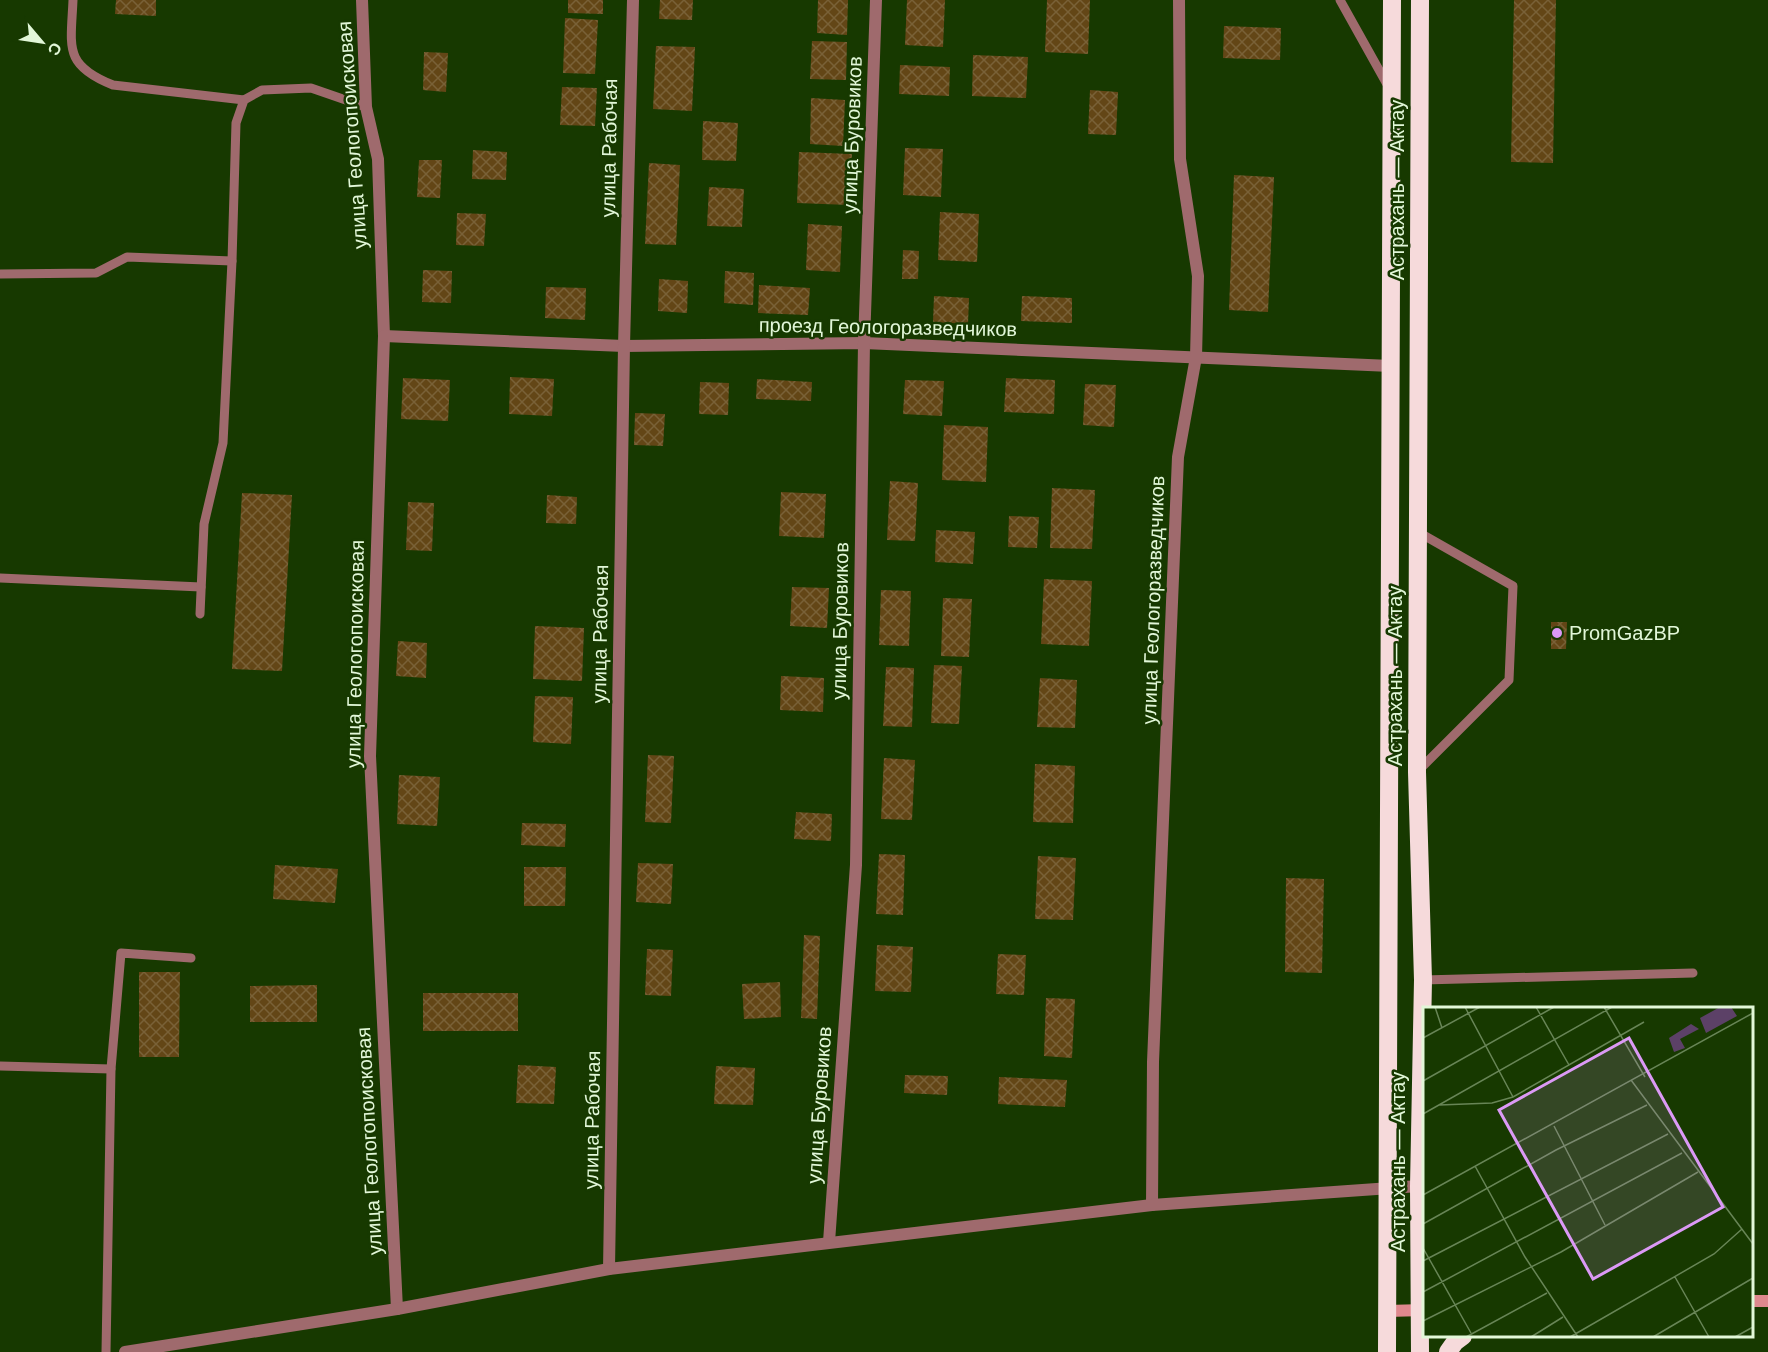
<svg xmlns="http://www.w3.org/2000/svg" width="1768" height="1352" viewBox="0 0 1768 1352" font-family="Helvetica,sans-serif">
	<defs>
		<pattern id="building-cross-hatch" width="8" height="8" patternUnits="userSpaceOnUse" patternTransform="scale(1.5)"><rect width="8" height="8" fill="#634616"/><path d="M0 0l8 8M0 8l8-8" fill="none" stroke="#796137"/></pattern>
	</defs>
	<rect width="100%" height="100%" fill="#173900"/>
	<g fill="url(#building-cross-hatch)">
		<polygon points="116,0 156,0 156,16 115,14"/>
		<polygon points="568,0 603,0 603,14 568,13"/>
		<polygon points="660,0 693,0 692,20 659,19"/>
		<polygon points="818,0 848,0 847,35 817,33"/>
		<polygon points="907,0 945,0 943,47 905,45"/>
		<polygon points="1047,0 1090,0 1088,54 1045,52"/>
		<polygon points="1514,0 1556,0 1553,163 1511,162"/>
		<polygon points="565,18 598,20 595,74 563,73"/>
		<polygon points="1224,26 1281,28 1280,60 1223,58"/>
		<polygon points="812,41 847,42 846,80 810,79"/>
		<polygon points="656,46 695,47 692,111 653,109"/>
		<polygon points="424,52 448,53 446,92 423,90"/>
		<polygon points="973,55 1028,57 1026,98 972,96"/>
		<polygon points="900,65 950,67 949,96 899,94"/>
		<polygon points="562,87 597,88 595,126 560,125"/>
		<polygon points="1090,90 1118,92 1116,135 1088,134"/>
		<polygon points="811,98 845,100 843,146 810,144"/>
		<polygon points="703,121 738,123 736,161 702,160"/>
		<polygon points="905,148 943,149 941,197 903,195"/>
		<polygon points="473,150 507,152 506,180 472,179"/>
		<polygon points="799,152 852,154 849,205 797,203"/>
		<polygon points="419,160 442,160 440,198 417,197"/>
		<polygon points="649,163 680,165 676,245 645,244"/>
		<polygon points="1234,175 1274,177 1268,312 1229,310"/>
		<polygon points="709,187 744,189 742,227 707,226"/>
		<polygon points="940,212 979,214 977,262 938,260"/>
		<polygon points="457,213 486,214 484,246 456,245"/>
		<polygon points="808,224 842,226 840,272 806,270"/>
		<polygon points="903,250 919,251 918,279 902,279"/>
		<polygon points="423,270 452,271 451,303 422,302"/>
		<polygon points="725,271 754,273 753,305 724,303"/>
		<polygon points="659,279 688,281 687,313 658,311"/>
		<polygon points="759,285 810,288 808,315 758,313"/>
		<polygon points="546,287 586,288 585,320 545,318"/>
		<polygon points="934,296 969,298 968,324 933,322"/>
		<polygon points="1022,296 1072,298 1072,323 1021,321"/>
		<polygon points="510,377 554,379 552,416 509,414"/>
		<polygon points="403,378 450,380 448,421 401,419"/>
		<polygon points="1006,378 1055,380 1054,414 1004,412"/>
		<polygon points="757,379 812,382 811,401 756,399"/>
		<polygon points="905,380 944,381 942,416 903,414"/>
		<polygon points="700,382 729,383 728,415 699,414"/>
		<polygon points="1085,384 1116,385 1114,427 1083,425"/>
		<polygon points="635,413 665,414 663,446 634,445"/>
		<polygon points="944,425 988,427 986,482 942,480"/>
		<polygon points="890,481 918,483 915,541 887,540"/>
		<polygon points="1052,488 1095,490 1092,549 1050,548"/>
		<polygon points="781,492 826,494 824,538 779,536"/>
		<polygon points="242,493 292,495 282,671 232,669"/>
		<polygon points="547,495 577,497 576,524 546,523"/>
		<polygon points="408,502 434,503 432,551 406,550"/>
		<polygon points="1009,516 1039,517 1037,548 1008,547"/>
		<polygon points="936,530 975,532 973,564 935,562"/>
		<polygon points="1044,579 1092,581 1089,646 1041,644"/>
		<polygon points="792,587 829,588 827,628 790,626"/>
		<polygon points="881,590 911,591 909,646 879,645"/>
		<polygon points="943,598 972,599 969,657 941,656"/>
		<polygon points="1551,622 1567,622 1566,649 1551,649"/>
		<polygon points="535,626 584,628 582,681 533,679"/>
		<polygon points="398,641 427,643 426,678 396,676"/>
		<polygon points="934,665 962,666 959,724 931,723"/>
		<polygon points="886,667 914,668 912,727 883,726"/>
		<polygon points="781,676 824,678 823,712 780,710"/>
		<polygon points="1040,678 1077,680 1075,728 1037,727"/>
		<polygon points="535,696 573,697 571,744 533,742"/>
		<polygon points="648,755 674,756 671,823 645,822"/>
		<polygon points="884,758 915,760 912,820 881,819"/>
		<polygon points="1035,764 1075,766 1073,823 1033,822"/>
		<polygon points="399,775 440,777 437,826 397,824"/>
		<polygon points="796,812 832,814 831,841 794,839"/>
		<polygon points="522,823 566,824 565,847 521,845"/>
		<polygon points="879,854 905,855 903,915 876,914"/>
		<polygon points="1038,856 1076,858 1073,920 1035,919"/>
		<polygon points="638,863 673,864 671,904 636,902"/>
		<polygon points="275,865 338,869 335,903 273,899"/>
		<polygon points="524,867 566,867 565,906 524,906"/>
		<polygon points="1286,878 1324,879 1322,973 1285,972"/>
		<polygon points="804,935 820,936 817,1019 801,1018"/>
		<polygon points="877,945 913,947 911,992 875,991"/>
		<polygon points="647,949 673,950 671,996 645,995"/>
		<polygon points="998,954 1026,955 1024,995 996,994"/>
		<polygon points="139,972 180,972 179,1057 139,1057"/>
		<polygon points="780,982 781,1017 744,1019 742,984"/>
		<polygon points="317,985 317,1022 250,1022 250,986"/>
		<rect x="423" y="993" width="95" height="38"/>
		<polygon points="1046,998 1075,999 1072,1058 1044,1056"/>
		<polygon points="518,1065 556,1067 554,1104 516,1103"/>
		<polygon points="716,1066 755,1068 753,1105 714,1104"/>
		<polygon points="905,1075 948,1076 947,1095 904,1093"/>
		<polygon points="999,1077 1067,1080 1065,1107 998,1104"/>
	</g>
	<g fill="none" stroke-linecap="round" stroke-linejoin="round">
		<g stroke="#9f6a6d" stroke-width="9">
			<path d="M73,0c-2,47 -10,65 40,85l131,15"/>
			<polyline points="1340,0 1388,86"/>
			<polyline points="0,274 96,273 127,257 232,261"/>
			<polyline points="1418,532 1513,586 1509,680 1419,770"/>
			<polyline points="0,578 201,587"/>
			<polyline points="200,614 204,524 223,443 232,261 236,123 244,100 262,90 311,88 366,107"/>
			<polyline points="1423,980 1693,973"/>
			<polyline points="0,1066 111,1069"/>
			<polyline points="106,1352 111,1069 121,953 191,958"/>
		</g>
		<g stroke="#9f6a6d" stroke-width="12">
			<polyline points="362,0 366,107 378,159 384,336 370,756 397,1309"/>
			<polyline points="384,336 624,346 864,343 1391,366"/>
			<polyline points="1152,1205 1153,1062 1178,457 1196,357 1198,276 1180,159 1179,0"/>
			<polyline points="829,1242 856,865 864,343 876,0"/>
			<polyline points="609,1269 624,346 633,0"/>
			<polyline points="125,1352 397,1309 609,1269 1152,1205 1419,1186"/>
		</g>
		<g stroke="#de898e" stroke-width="12">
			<polyline points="1752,1301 1768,1301"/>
			<polyline points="1387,1311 1424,1310"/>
		</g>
		<g stroke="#f6dadb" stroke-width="18">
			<polyline points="1387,1352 1392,0"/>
			<polyline points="1420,1352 1419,1186 1423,980 1417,772 1420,0"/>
			<polyline points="1448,1352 1455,1342 1463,1336"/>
		</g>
	</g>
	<circle fill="#db99f5" stroke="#173900" stroke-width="2" cx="1557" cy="633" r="6"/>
	<g text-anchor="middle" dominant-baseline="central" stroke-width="5" stroke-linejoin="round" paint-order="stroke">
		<g font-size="20" fill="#e2f7d8" stroke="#173900">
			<text transform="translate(352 135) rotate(-94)">улица Геологопоисковая</text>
			<text transform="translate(852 135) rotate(-88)">улица Буровиков</text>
			<text transform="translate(609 148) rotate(-89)">улица Рабочая</text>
			<text transform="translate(1397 190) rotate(-90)">Астрахань — Актау</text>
			<text transform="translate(888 327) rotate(1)">проезд Геологоразведчиков</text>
			<text transform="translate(1153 600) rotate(-88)">улица Геологоразведчиков</text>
			<text transform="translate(840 621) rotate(-89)">улица Буровиков</text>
			<text transform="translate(600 634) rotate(-89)">улица Рабочая</text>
			<text transform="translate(355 654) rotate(-89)">улица Геологопоисковая</text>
			<text transform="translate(1395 676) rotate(-90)">Астрахань — Актау</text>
			<text transform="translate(819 1105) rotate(-86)">улица Буровиков</text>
			<text transform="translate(592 1120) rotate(-89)">улица Рабочая</text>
			<text transform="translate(369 1141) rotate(-93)">улица Геологопоисковая</text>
			<text transform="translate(1398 1162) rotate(-90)">Астрахань — Актау</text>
		</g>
		<g font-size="20" fill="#e2f7d8" stroke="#173900" text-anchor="start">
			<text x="1569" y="633">PromGazBP</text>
		</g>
	</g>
	<g transform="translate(1423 1007)">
		<rect width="330" height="330" fill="#173900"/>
		<path d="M297,0h11l6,9 -31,17 -6,-15zM268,17l8,5 -19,10 5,9 -11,4 -5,-14z" fill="#5c4167"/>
		<path fill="none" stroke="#688556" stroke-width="1.5" d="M12,0l7,21M42,0l48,90M113,0l33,58M181,0l41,70M0,31l57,-31M208,73l122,164M0,74l131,-74M16,98l53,-2 21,-6 131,-75M0,107l189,-107M131,119l51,99M52,159l50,91 53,80M0,188l330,-182M0,217l133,-74 91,-45M0,241l48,85M0,254l245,-127M252,270l34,60M0,285l259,-139M0,314l138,-69 137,-80M43,330l81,-44M108,330l32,-20M147,330l144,-83 28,-25M230,330l100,-59M312,330l18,-10"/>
		<path fill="#db99f5" fill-opacity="0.15" stroke="#db99f5" stroke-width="3" d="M206,31l94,169 -130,72 -94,-169z"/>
		<rect width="330" height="330" fill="none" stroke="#e2f7d8" stroke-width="3"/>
	</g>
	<g transform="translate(42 42) rotate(119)" stroke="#173900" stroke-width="4.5" paint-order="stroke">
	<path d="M0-4.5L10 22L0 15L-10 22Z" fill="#e2f7d8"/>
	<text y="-9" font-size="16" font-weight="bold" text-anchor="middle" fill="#e2f7d8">С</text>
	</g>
</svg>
